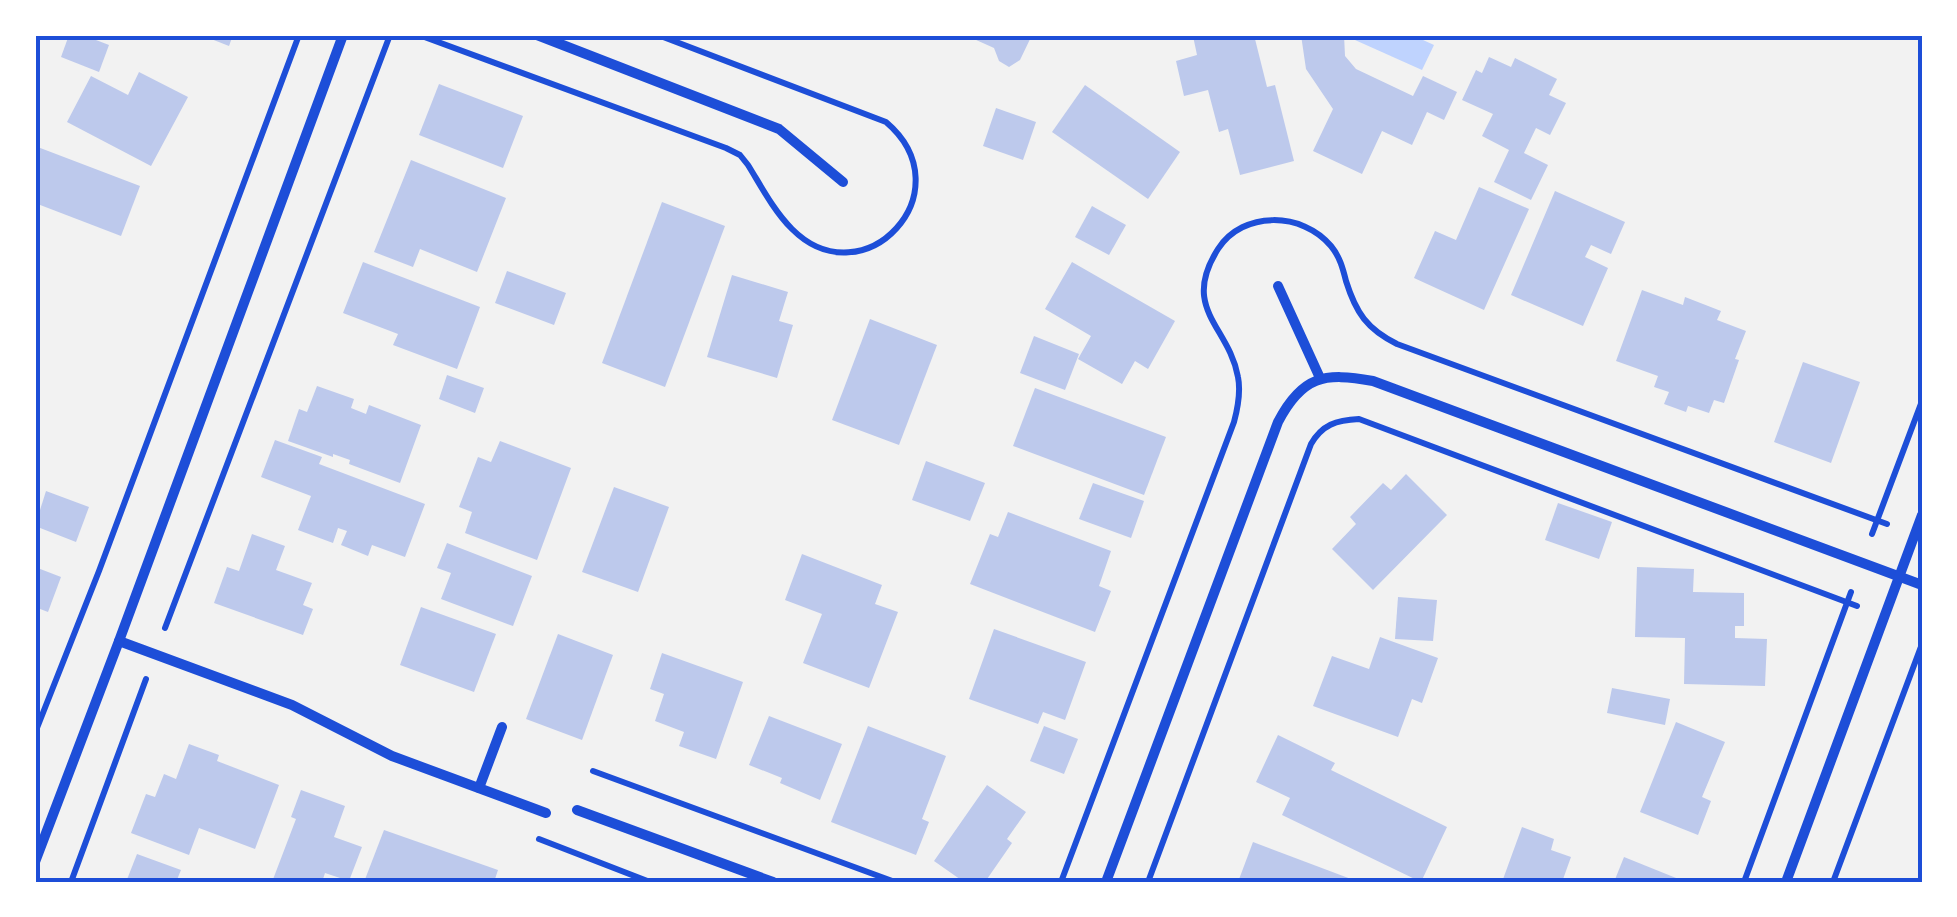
<svg xmlns="http://www.w3.org/2000/svg" width="1957" height="917" viewBox="0 0 1957 917" font-family="'IBM Plex Sans',sans-serif">
	<rect width="100%" height="100%" fill="#f2f2f2"/>
	<polygon fill="#bfd3fe" points="1357,35 1412,35 1434,45 1422,70 1355,40"/>
	<g fill="#bdc9ec">
		<polygon points="69,35 83,35 109,45 99,72 61,57"/>
		<polygon points="201,35 233,35 229,46"/>
		<polygon points="965,35 1032,35 1020,60 1009,67 999,61 994,48"/>
		<polygon points="1197,35 1254,35 1267,87 1275,85 1294,161 1240,175 1228,129 1219,132 1208,90 1184,96 1176,61 1197,55 1193,36"/>
		<polygon points="1301,35 1344,35 1345,56 1356,69 1413,96 1423,76 1457,92 1444,120 1427,112 1412,145 1382,131 1362,174 1313,151 1333,109 1306,69"/>
		<polygon points="1489,57 1511,67 1515,58 1557,79 1549,95 1566,103 1550,135 1536,128 1524,153 1548,165 1531,200 1494,182 1509,150 1482,136 1493,114 1462,100 1476,70 1482,73"/>
		<polygon points="139,72 188,97 151,166 67,122 91,76 128,95"/>
		<polygon points="439,84 523,116 503,168 419,135"/>
		<polygon points="1085,85 1180,152 1148,199 1052,132"/>
		<polygon points="996,108 1036,122 1023,160 983,146"/>
		<polygon points="35,146 140,186 121,236 35,203"/>
		<polygon points="411,160 506,198 477,272 420,249 413,267 374,252"/>
		<polygon points="1479,187 1529,209 1484,310 1414,278 1435,231 1456,240"/>
		<polygon points="1555,191 1625,222 1611,254 1591,245 1585,257 1608,268 1583,326 1511,295"/>
		<polygon points="662,202 725,226 665,387 602,363"/>
		<polygon points="1092,206 1126,225 1109,255 1075,237"/>
		<polygon points="363,262 480,307 457,369 393,345 398,334 343,313"/>
		<polygon points="1072,262 1175,321 1148,369 1135,361 1122,384 1078,359 1091,336 1045,309"/>
		<polygon points="507,271 566,293 554,325 495,303"/>
		<polygon points="732,275 788,292 779,321 793,325 777,378 707,357"/>
		<polygon points="1642,290 1683,305 1685,297 1721,311 1717,320 1746,331 1735,359 1739,360 1724,403 1714,400 1709,413 1688,406 1686,412 1664,404 1669,392 1654,387 1658,376 1616,361"/>
		<polygon points="870,319 937,345 899,445 832,420"/>
		<polygon points="1034,336 1079,354 1065,390 1020,373"/>
		<polygon points="1803,362 1860,382 1831,463 1774,442"/>
		<polygon points="447,375 484,388 475,413 439,399"/>
		<polygon points="317,386 354,399 351,408 366,414 369,405 421,425 400,483 349,464 350,460 333,454 333,457 288,441 299,409 307,412"/>
		<polygon points="1035,388 1166,437 1144,495 1013,446"/>
		<polygon points="275,440 322,457 319,464 425,504 405,557 372,545 368,556 341,545 347,531 338,528 333,543 298,530 311,496 261,477"/>
		<polygon points="500,441 571,468 537,560 465,533 472,512 459,507 478,457 491,462"/>
		<polygon points="926,461 985,483 970,521 912,500"/>
		<polygon points="1406,474 1447,515 1373,590 1332,549 1356,524 1350,517 1383,483 1391,490"/>
		<polygon points="1093,483 1144,501 1131,538 1079,519"/>
		<polygon points="614,487 669,507 638,592 582,572"/>
		<polygon points="46,491 89,507 76,542 35,526"/>
		<polygon points="1558,503 1612,522 1599,559 1545,540"/>
		<polygon points="1008,512 1111,551 1099,586 1111,591 1095,632 970,584 990,534 998,537"/>
		<polygon points="252,534 285,546 276,570 312,583 303,605 313,609 303,635 214,603 227,567 239,571"/>
		<polygon points="447,543 532,576 513,626 441,599 451,573 437,568"/>
		<polygon points="802,554 882,585 875,604 898,612 869,688 803,663 822,614 785,600"/>
		<polygon points="35,567 61,577 48,612 35,607"/>
		<polygon points="1637,567 1694,569 1693,592 1744,593 1744,626 1735,626 1735,638 1767,639 1765,686 1684,684 1685,638 1635,637"/>
		<polygon points="1398,597 1437,600 1433,641 1395,639"/>
		<polygon points="421,607 496,634 474,692 400,665"/>
		<polygon points="994,629 1086,662 1065,720 1043,712 1038,724 969,699"/>
		<polygon points="558,634 613,655 582,740 526,719"/>
		<polygon points="1380,637 1438,658 1422,703 1412,699 1398,737 1313,706 1332,656 1369,669"/>
		<polygon points="662,653 743,682 716,759 679,746 684,732 655,721 664,694 650,689"/>
		<polygon points="1612,688 1670,699 1665,725 1607,713"/>
		<polygon points="769,716 842,744 820,800 780,783 782,778 749,765"/>
		<polygon points="1676,722 1725,742 1702,797 1711,801 1698,835 1640,812"/>
		<polygon points="868,726 946,756 922,819 929,822 916,855 831,822"/>
		<polygon points="1044,726 1078,739 1064,774 1030,761"/>
		<polygon points="1278,735 1335,763 1331,770 1447,827 1421,882 1282,815 1290,798 1256,782"/>
		<polygon points="189,744 219,755 217,761 279,785 255,849 199,828 189,855 131,833 146,794 155,797 164,774 176,779"/>
		<polygon points="987,785 1026,812 1007,839 1012,843 985,882 964,882 934,861"/>
		<polygon points="301,790 345,806 334,837 362,847 349,881 325,873 322,882 272,882 296,819 291,817"/>
		<polygon points="1522,827 1554,839 1551,850 1571,857 1562,882 1502,882"/>
		<polygon points="384,830 498,870 494,882 364,882"/>
		<polygon points="1253,842 1359,882 1238,882"/>
		<polygon points="137,854 181,870 176,882 126,882"/>
		<polygon points="1624,857 1686,882 1614,882"/>
	</g>
	<g fill="none" stroke-linecap="round" stroke-linejoin="round">
		<g stroke="#1d4ed8" stroke-width="6">
			<path d="M419,35l307,113 14,7 8,10c13,21 26,46 44,64 72,72 175,-38 94,-107l-228,-87"/>
			<polyline points="1872,534 1922,401"/>
			<polyline points="165,628 390,35"/>
			<polyline points="35,733 99,571 299,35"/>
			<polyline points="593,771 895,882"/>
			<polyline points="539,839 650,882"/>
			<polyline points="71,882 146,679"/>
			<path d="M1061,882l173,-460c4,-15 7,-30 4,-45 -9,-51 -58,-68 -20,-128 25,-39 85,-37 113,-3 9,11 12,23 15,35 10,32 21,48 51,63l490,180"/>
			<path d="M1148,882l163,-438c11,-19 25,-24 48,-25l498,187"/>
			<polyline points="1744,882 1851,592"/>
			<polyline points="1833,882 1922,644"/>
		</g>
		<g stroke="#1d4ed8" stroke-width="10">
			<polyline points="537,35 779,129 843,182"/>
			<polyline points="1278,286 1320,378"/>
			<polyline points="119,641 292,705 392,756 546,813"/>
			<polyline points="479,788 502,727"/>
			<polyline points="577,810 773,882"/>
			<polyline points="35,862 119,641 343,35"/>
			<path d="M1106,882l172,-460c24,-46 46,-50 95,-41l549,204"/>
			<polyline points="1786,882 1922,515"/>
		</g>
	</g>
	<rect width="1957" height="917" fill="none" stroke="#ffffff" stroke-width="75"/>
	<rect x="38" y="38" width="1882" height="842" fill="none" stroke="#1d4ed8" stroke-width="4"/>
</svg>
